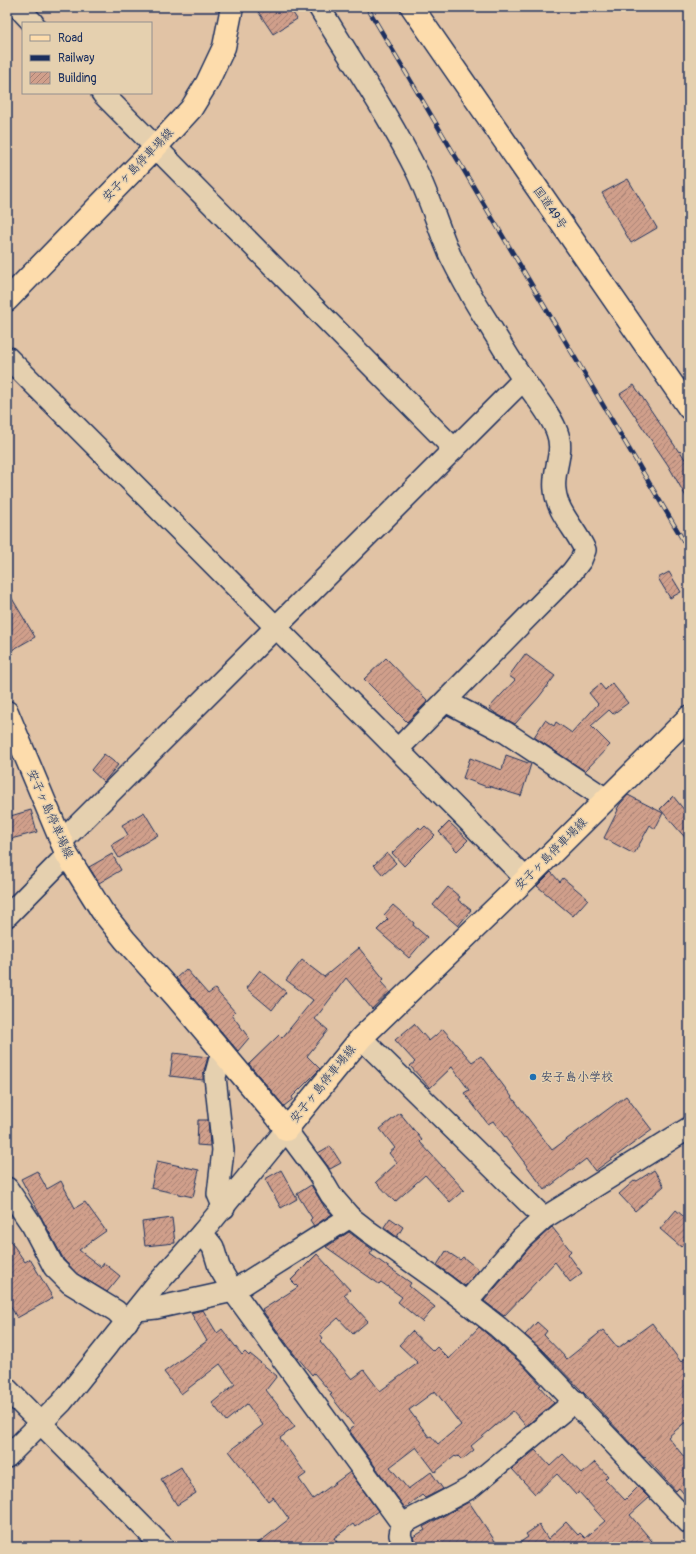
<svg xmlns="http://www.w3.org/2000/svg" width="696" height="1554" viewBox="0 0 696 1554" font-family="Pangolin,'Klee One',sans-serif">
	<defs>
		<pattern id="building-hatch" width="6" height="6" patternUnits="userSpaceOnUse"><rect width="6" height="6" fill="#d09f8b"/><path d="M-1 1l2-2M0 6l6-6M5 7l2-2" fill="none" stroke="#a88275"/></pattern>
	</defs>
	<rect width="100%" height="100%" fill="#e1c3a5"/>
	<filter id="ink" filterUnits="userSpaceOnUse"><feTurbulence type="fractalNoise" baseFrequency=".025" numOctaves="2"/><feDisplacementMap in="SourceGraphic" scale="8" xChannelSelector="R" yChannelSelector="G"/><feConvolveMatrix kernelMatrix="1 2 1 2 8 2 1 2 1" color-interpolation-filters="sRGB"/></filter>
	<g filter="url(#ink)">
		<g fill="url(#building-hatch)" stroke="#1b2f5e" fill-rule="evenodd">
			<polygon points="255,7 289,7 297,19 273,34"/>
			<polygon points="628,179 657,228 631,243 602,193"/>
			<polygon points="634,385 679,452 680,451 689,466 689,502 668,465 620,394"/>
			<polygon points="669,572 681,592 670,598 658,578"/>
			<polygon points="7,590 35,637 12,650 7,642"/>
			<polygon points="525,654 555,676 539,697 515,724 495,713 489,708 515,680 509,676"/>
			<polygon points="386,658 428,701 407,722 364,679"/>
			<polygon points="612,683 628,703 613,714 609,710 591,726 610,745 585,771 534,737 545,720 554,726 556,722 572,733 598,704 589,693 600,684 605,690"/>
			<polygon points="104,754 118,765 104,782 91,770"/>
			<polygon points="506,755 531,764 521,796 488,786 487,787 463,778 470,758 502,770"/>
			<polygon points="628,795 663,813 655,829 650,825 634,854 604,838 618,810 617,809 620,804"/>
			<polygon points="673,796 689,816 689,842 660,809"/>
			<polygon points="31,810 37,832 11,839 7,826 7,817"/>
			<polygon points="144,812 158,835 119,858 111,845 128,835 122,825"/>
			<polygon points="449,822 468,840 457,851 439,832"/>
			<polygon points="425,826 435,835 404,866 392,853 419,827 421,830"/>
			<polygon points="387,853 396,863 383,875 374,865"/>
			<polygon points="112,854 121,870 99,883 89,867"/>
			<polygon points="551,872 560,882 563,878 588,899 573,916 537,886"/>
			<polygon points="448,887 460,897 458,900 471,910 458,926 433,905"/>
			<polygon points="393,905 414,923 413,925 427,937 409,958 377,930 388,919 384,915"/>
			<polygon points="359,948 384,979 381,982 390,992 372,1009 346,978 315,1019 328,1030 307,1056 320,1069 292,1097 293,1099 284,1106 249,1064 279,1035 282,1038 313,1000 286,980 302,960 324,977"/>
			<polygon points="186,969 208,994 215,989 235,1012 232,1015 249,1038 238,1051 176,978"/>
			<polygon points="260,970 286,992 272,1010 246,988"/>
			<polygon points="414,1024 429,1041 443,1029 472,1062 481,1056 552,1150 626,1096 652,1130 595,1171 586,1159 545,1190 493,1121 488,1124 464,1093 469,1090 452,1067 430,1088 410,1066 415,1062 395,1040"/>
			<polygon points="173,1053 208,1057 203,1074 203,1080 170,1076"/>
			<polygon points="400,1113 422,1140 420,1142 464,1190 450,1202 425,1175 395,1202 376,1182 397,1163 389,1153 395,1148 380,1129"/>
			<polygon points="198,1120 208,1120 210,1146 197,1145"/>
			<polygon points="330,1146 341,1163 330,1169 318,1153"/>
			<polygon points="157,1161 199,1170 193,1197 151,1188"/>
			<polygon points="281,1170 297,1199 281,1208 265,1179"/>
			<polygon points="654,1170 664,1186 635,1211 619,1194 635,1180 637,1181"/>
			<polygon points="37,1171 47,1189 61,1181 75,1208 85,1202 106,1231 79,1250 101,1267 104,1263 120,1276 107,1292 77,1274 64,1260 21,1179"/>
			<polygon points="311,1185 325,1208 332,1214 314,1226 310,1220 312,1218 297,1194"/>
			<polygon points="676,1210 689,1221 689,1239 681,1247 660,1229"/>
			<polygon points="172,1218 175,1243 145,1246 142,1222"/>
			<polygon points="390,1218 403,1227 397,1237 384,1227"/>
			<polygon points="552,1227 571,1251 568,1254 582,1273 570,1282 555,1262 504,1316 484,1301 530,1247"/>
			<polygon points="349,1232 373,1250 370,1254 411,1283 409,1286 435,1307 422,1322 398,1302 402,1297 381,1282 379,1284 326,1247"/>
			<polygon points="7,1236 25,1262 30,1259 53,1298 17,1318 7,1300"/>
			<polygon points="446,1251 460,1260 463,1257 479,1270 465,1286 437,1265"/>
			<path d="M317,1254l33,36 -6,5 24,26 -15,13 -15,-16 -18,16 3,4 -3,3 32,38 12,-9 16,21 38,-28 -19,-18 13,-14 21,20 4,-4 12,12 30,-32 44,38 18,20 -2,1 15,17 -28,23 -13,-15 -42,35 3,4 -12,10 -4,-4 -2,1 -1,-1 -20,16 -19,-25 -26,20 18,22 23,-17 12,17 -18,9 -3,-3 -17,13 -56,-78 5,-4 -24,-31 2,-1 -18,-21 -2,2 -14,-17h-1l-35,-48 36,-23 -7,-7zM435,1391l26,34 -23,19 -7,-8 -2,1 -20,-27z"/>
			<polygon points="203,1310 217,1333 222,1329 242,1355 245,1352 249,1356 250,1354 277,1376 266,1390 295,1427 280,1438 306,1474 299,1479 313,1499 350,1472 378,1511 355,1527 353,1524 334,1538 337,1542 331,1547 253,1547 289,1519 273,1497 268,1501 229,1451 263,1425 247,1404 226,1421 212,1403 235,1384 220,1364 181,1394 164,1372 207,1341 191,1313"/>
			<polygon points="537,1322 547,1331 544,1335 567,1359 603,1330 618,1348 652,1323 681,1362 689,1355 689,1419 668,1437 689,1463 689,1500 679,1488 676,1491 645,1457 644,1458 584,1393 540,1348 525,1335"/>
			<polygon points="535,1450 550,1466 563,1454 582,1474 595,1462 608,1476 605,1479 625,1500 638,1487 649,1498 630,1515 657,1547 513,1547 528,1537 526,1534 539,1525 548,1539 566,1522 578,1535 580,1533 585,1538 605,1521 579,1492 576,1495 557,1474 535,1494 512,1469"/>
			<polygon points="181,1467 196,1493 177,1505 161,1479"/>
			<polygon points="469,1502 499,1547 416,1547 413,1537 425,1530 423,1527"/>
		</g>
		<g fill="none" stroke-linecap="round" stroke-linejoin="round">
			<g stroke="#1b2f5e" stroke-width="24">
				<g id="minor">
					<polyline points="18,7 33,23"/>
					<path d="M319,7c33,55 69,107 98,165 13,27 21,55 33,83 6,12 12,24 19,36 7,14 17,28 25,42 10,16 19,32 30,47 11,17 26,33 33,52 8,21 -5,38 -2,58 2,23 21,39 30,60l-4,10 -9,12 -174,177"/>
					<polyline points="102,93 454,449"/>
					<path d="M7,357c173,174 347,347 519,522"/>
					<polyline points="447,700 451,704 505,732 606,799"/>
					<polyline points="61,842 523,380"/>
					<polyline points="7,916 67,855"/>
					<polyline points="361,1038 544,1218"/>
					<polyline points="222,1051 215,1077 223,1150 218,1194 224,1208"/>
					<polyline points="7,1188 32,1225 54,1267 70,1283 116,1311 127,1322"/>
					<polyline points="202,1233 213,1247 219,1267 233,1291 402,1524 400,1535 404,1547"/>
					<polyline points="467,1302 521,1239 544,1218 689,1128"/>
					<polyline points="137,1310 156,1308 233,1291 350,1217"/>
					<polyline points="7,1389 163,1547"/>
					<polyline points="7,1457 62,1402 155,1286 202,1233 286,1130 318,1173 331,1195 350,1217 368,1231 444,1285 498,1327 531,1356 689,1523"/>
					<polyline points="402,1524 470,1488 575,1401"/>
				</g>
			</g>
			<g stroke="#1b2f5e" stroke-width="25">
				<g id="major">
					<polyline points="7,300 155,148 191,109 207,83 224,47 232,7"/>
					<polyline points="7,712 67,855 102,911 125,940 176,997 277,1117 286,1130 361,1038 526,879 689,717"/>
				</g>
			</g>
			<g stroke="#1b2f5e" stroke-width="25">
				<polyline id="highway" points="412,7 689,408"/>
			</g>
			<use href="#minor" stroke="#e5d0af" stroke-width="21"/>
			<use href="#major" stroke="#fddcac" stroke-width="22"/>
			<use href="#highway" stroke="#fddcac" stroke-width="22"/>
			<g stroke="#1b2f5e" stroke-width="4.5">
				<polyline id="rail" points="367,7 689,550"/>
			</g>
			<use href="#rail" stroke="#e5d0af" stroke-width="3" stroke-dasharray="9" stroke-linecap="butt"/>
		</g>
	</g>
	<circle fill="#1f6fb2" stroke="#e5d0af" stroke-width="1.5" cx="533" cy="1077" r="4"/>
	<g text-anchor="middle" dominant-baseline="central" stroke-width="3" stroke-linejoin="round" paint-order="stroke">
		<g font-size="12" fill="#1b2f5e" stroke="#e5d0af">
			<text transform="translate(138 165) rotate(-46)">安子ヶ島停車場線</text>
			<text transform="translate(550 208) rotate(55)">国道49号</text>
			<text transform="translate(50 814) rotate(66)">安子ヶ島停車場線</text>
			<text transform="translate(551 854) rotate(-45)">安子ヶ島停車場線</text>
			<text transform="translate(323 1084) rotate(-51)">安子ヶ島停車場線</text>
		</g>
		<g font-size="12" fill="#1b2f5e" stroke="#e5d0af" text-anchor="start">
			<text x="541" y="1077">安子島小学校</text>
		</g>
	</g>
	<rect width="696" height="1554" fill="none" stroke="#e5d0af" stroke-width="24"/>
	<rect x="12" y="12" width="672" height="1530" fill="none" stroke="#1b2f5e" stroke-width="1.5" filter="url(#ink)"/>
	<rect x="22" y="22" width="130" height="72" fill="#e5d0af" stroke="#94908f"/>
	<rect x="30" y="35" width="20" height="6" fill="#fddcac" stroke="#94908f"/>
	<text x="58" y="42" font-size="12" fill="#1b2f5e">Road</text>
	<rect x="30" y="55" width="20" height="6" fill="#1b2f5e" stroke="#94908f"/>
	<text x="58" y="62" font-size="12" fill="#1b2f5e">Railway</text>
	<rect x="30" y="72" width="20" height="12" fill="url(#building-hatch)" stroke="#94908f"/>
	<text x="58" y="82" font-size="12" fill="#1b2f5e">Building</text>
</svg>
